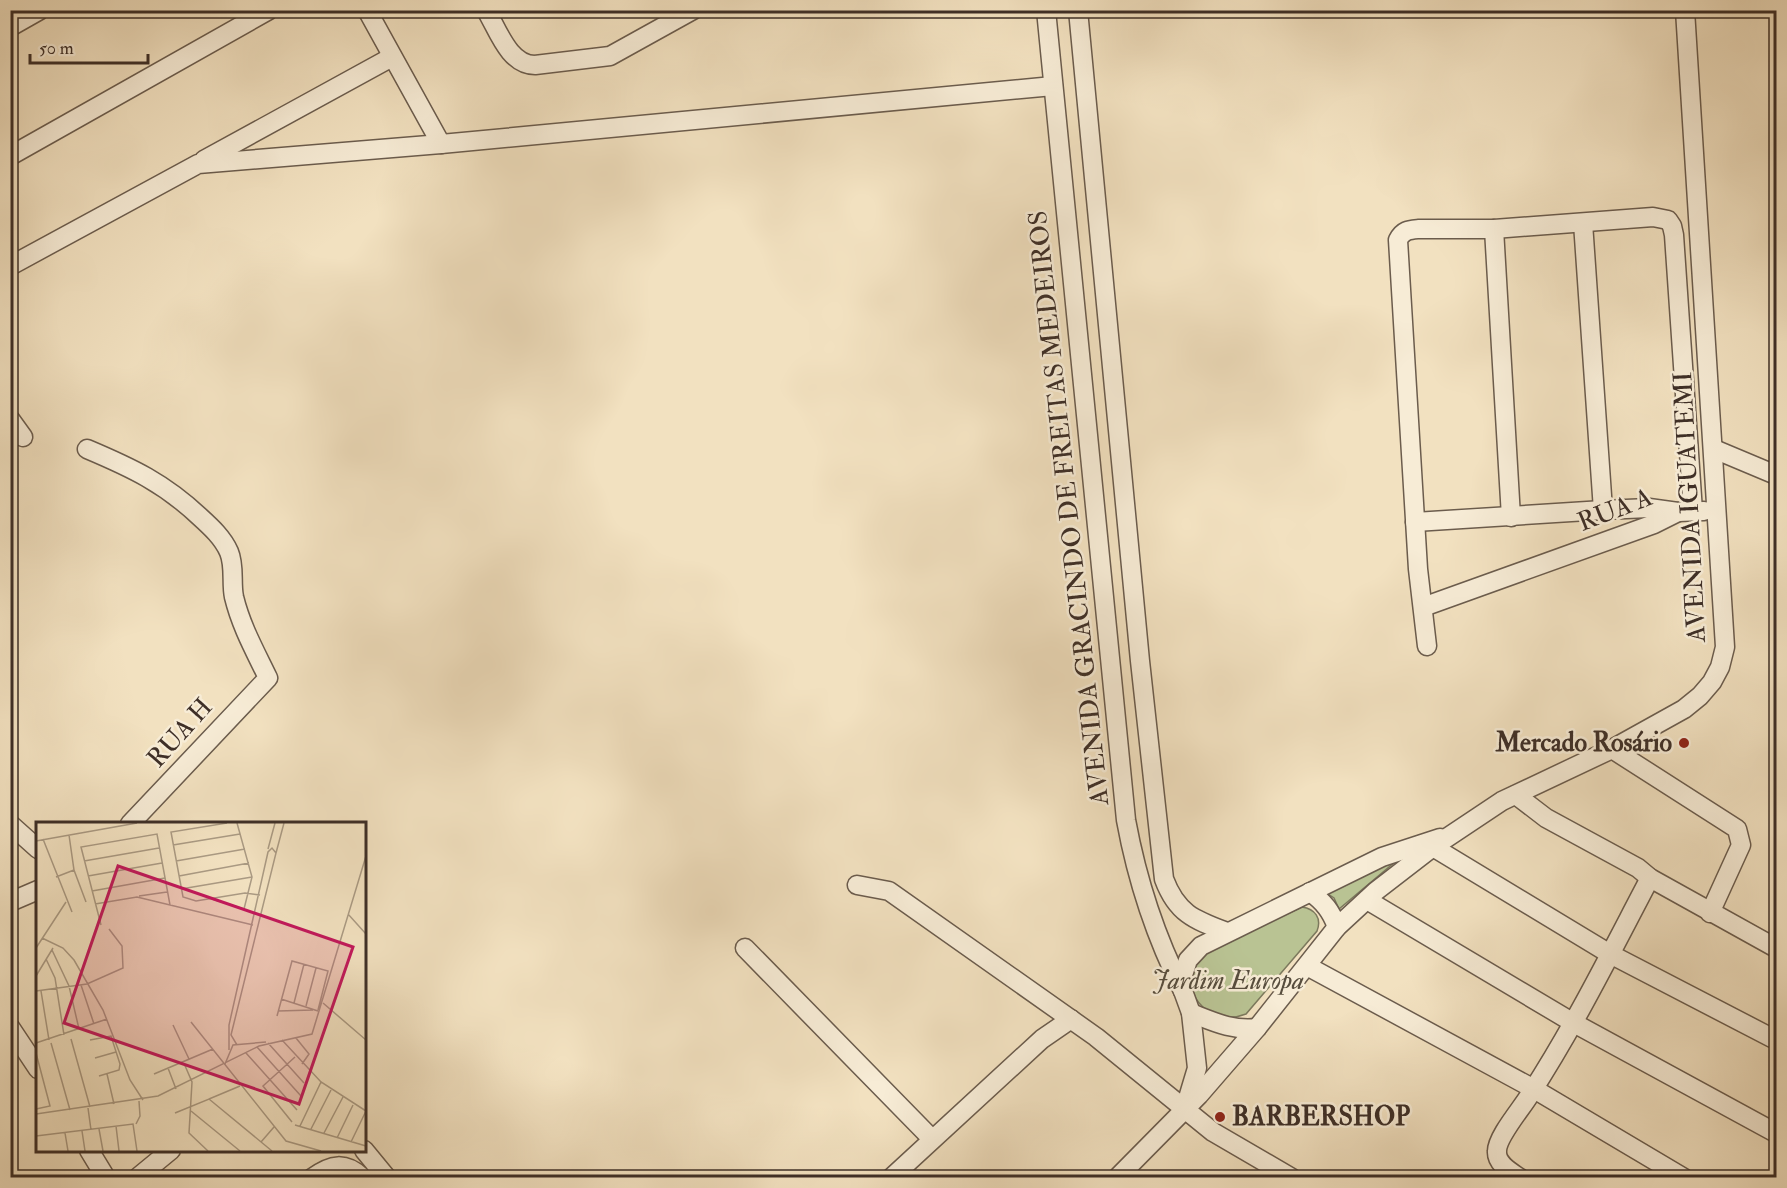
<svg xmlns="http://www.w3.org/2000/svg" width="1787" height="1188" viewBox="0 0 1787 1188" font-family="'IM FELL Double Pica',serif">
	<rect width="100%" height="100%" fill="#f2e1c0"/>
	<filter id="stains"><feTurbulence type="fractalNoise" baseFrequency=".00333" numOctaves="4"/><feColorMatrix values="0 0 0 0 .2 0 0 0 0 .09 0 0 0 0 .02 0 0 0 .5 -.17"/></filter>
	<radialGradient id="worn" r=".72"><stop offset=".6" stop-color="#630" stop-opacity="0"/><stop offset="1" stop-color="#630" stop-opacity=".3"/></radialGradient>
	<g fill="#b9c393" stroke="#7c795d" stroke-width="1.5">
		<polygon points="1408,851 1339,909 1334,898 1325,892"/>
		<path d="M1302,907c13,2 20,11 15,24l-71,83c-38,15 -73,-25 -44,-60 5,-6 17,-9 24,-12 25,-12 50,-23 76,-35z"/>
	</g>
	<g fill="none" stroke-linecap="round" stroke-linejoin="round">
		<g stroke="#6b5c4d" stroke-width="21">
			<g id="street">
				<polyline points="367,10 441,144"/>
				<path d="M486,10c12,20 23,55 49,55l75,-9 83,-46"/>
				<path d="M1046,10l80,810c11,60 29,116 57,171"/>
				<path d="M1078,10l62,651 24,218c13,35 31,41 63,53"/>
				<polyline points="10,27 40,10"/>
				<polyline points="10,156 269,10"/>
				<polyline points="204,160 392,57"/>
				<polyline points="1583,223 1603,510"/>
				<polyline points="1494,229 1511,517"/>
				<polyline points="10,266 198,164 441,144 1053,86"/>
				<polyline points="10,419 23,437"/>
				<path d="M87,449c45,19 77,34 113,68 11,10 23,21 29,35 6,14 2,31 5,45 7,29 21,54 34,81l-138,146"/>
				<polyline points="1714,449 1776,475"/>
				<polyline points="1415,522 1603,510 1649,508 1678,512 1704,511"/>
				<polyline points="1423,607 1654,524 1678,512"/>
				<path d="M1427,646l-9,-77 -20,-329c5,-10 11,-10 21,-11h75l159,-12 15,3 4,6 2,9 19,276"/>
				<polyline points="1612,749 1737,829 1741,845 1710,913"/>
				<polyline points="1516,795 1546,818 1638,868 1650,878 1776,948"/>
				<polyline points="10,824 38,849"/>
				<polyline points="1433,847 1610,954 1772,1038"/>
				<polyline points="857,885 889,891 1096,1037 1213,1132 1292,1178"/>
				<path d="M1310,892c14,10 21,19 27,35"/>
				<polyline points="1367,900 1572,1022 1776,1133"/>
				<polyline points="10,902 38,890"/>
				<polyline points="745,948 932,1139"/>
				<polyline points="1307,966 1534,1089 1684,1178"/>
				<path d="M1191,1013c23,9 42,18 66,15"/>
				<polyline points="10,1027 38,1069"/>
				<polyline points="1185,1108 1197,1068 1191,1013 1183,991 1182,978 1188,960 1201,946 1382,857 1440,838"/>
				<polyline points="89,1150 106,1178"/>
				<polyline points="364,1150 387,1178"/>
				<polyline points="137,1178 171,1150"/>
				<path d="M312,1178c19,-14 33,-17 51,0"/>
				<polyline points="891,1178 1042,1039 1071,1019"/>
				<polyline points="1117,1178 1199,1095 1257,1028 1337,927 1376,891 1433,847 1502,801 1612,749 1684,709 1700,696 1712,682 1720,667 1725,647 1685,10"/>
				<path d="M1520,1178c-9,-6 -24,-14 -23,-27 0,-14 24,-42 32,-55 45,-69 82,-144 121,-218"/>
			</g>
		</g>
		<use href="#street" stroke="#f7ecd6" stroke-width="18"/>
	</g>
	<g fill="#8f2418" stroke="#f7ecd6" stroke-width="2">
		<circle cx="1684" cy="743" r="6"/>
		<circle cx="1220" cy="1117" r="6"/>
	</g>
	<g text-anchor="middle" dominant-baseline="central" stroke-width="5" stroke-linejoin="round" paint-order="stroke">
		<g font-size="26" fill="#3e2f27" stroke="#f7ecd6">
			<text transform="translate(1690 507) rotate(-93)">AVENIDA IGUATEMI</text>
			<text transform="translate(1069 508) rotate(-96)">AVENIDA GRACINDO DE FREITAS MEDEIROS</text>
			<text transform="translate(1615 510) rotate(-21)">RUA A</text>
			<text transform="translate(180 733) rotate(-48)">RUA H</text>
		</g>
		<g font-size="26" font-weight="bold" fill="#3e2f27" stroke="#f7ecd6" text-anchor="end">
			<text x="1672" y="743">Mercado Rosário</text>
			<text x="1232" y="1117" text-anchor="start">BARBERSHOP</text>
		</g>
		<g font-size="26" font-style="italic" fill="#574d3d" stroke="#f7ecd6">
			<text x="1228" y="981">Jardim Europa</text>
		</g>
	</g>
	<g transform="translate(36 822)">
		<rect width="330" height="330" fill="#f2e1c0"/>
		<path fill="none" stroke="#aa9a83" stroke-width="1.5" d="M191,1l-56,9 12,65 13,4 49,-8 15,2M33,13l5,35 12,32M7,17l29,73M0,19l101,-18M137,23l67,-11M232,27l7,-26M240,31l8,-30M48,39l75,-13M140,39l69,-12M52,54l74,-13M143,54l70,-13M20,55l18,-7M145,67l71,-12M56,69l73,-13M103,74l28,-4M176,77l32,10 8,-32 -15,-54M59,82l42,-7 116,28M312,92l18,20M65,103l-20,-78 76,-13 13,71M6,116l21,10 11,12 29,50 27,70 13,20M0,126l30,-46M16,128l17,36 10,43M10,137l9,19 9,57M0,154l17,-28M45,163l13,39M0,169l51,-7 36,-16 -1,-22 -13,-17M5,169l8,49M245,177l37,12M258,181l10,-39M287,181l43,37M270,184l10,-38M242,189l35,-1M241,194l15,-55 36,10 -10,39M155,200l95,119 35,10M137,203l16,34M260,216l13,16 -7,10M35,217l19,68M54,218l21,-4 9,28 -1,6 -20,6M246,218l39,42 45,29M0,221l71,-24M15,221l19,67M232,221l36,40M221,225l44,49M193,228v-25l39,-173 4,-4 4,5 -45,182 6,10M0,231l14,53 -14,3M210,231l51,57M59,236l21,-6M147,239l9,21 -3,51 19,18M189,242l8,-19 33,-3M132,246l8,21M71,252l7,30M118,252l59,-25M173,277l31,-13M52,286l3,22M155,289l49,40M139,291l34,-14 63,52M0,292l122,-18 101,-50 53,-12 54,-178M256,300l-29,-36 32,-29M100,302l4,-8 -1,-15M259,303l71,21M80,304l3,25M264,304l21,-44M63,307l4,22M275,307l20,-39M46,309l3,20M29,311l3,18M288,311l19,-36M0,314l97,-12 4,27M301,316l16,-33M225,320l13,-15M315,320l15,-31"/>
		<path fill="#c2185b" fill-opacity="0.15" stroke="#c2185b" stroke-width="3" d="M82,44l235,81 -54,157 -235,-81z"/>
		<rect width="330" height="330" fill="none" stroke="#3e2f27" stroke-width="3"/>
	</g>
	<rect width="1787" height="1188" fill="none" stroke="#f2e1c0" stroke-width="36"/>
	<rect x="12" y="12" width="1763" height="1164" fill="none" stroke="#3e2f27" stroke-width="3"/>
	<rect x="18" y="18" width="1751" height="1152" fill="none" stroke="#3e2f27" stroke-width="1.5"/>
	<path d="M30 54v9h118v-9" fill="none" stroke="#3e2f27" stroke-width="3"/>
	<text x="39" y="54" font-size="18" fill="#3e2f27" stroke="#f7ecd6" stroke-width="4.5" paint-order="stroke">50 m</text>
	<rect width="100%" height="100%" filter="url(#stains)"/>
	<rect width="100%" height="100%" fill="url(#worn)"/>
</svg>
